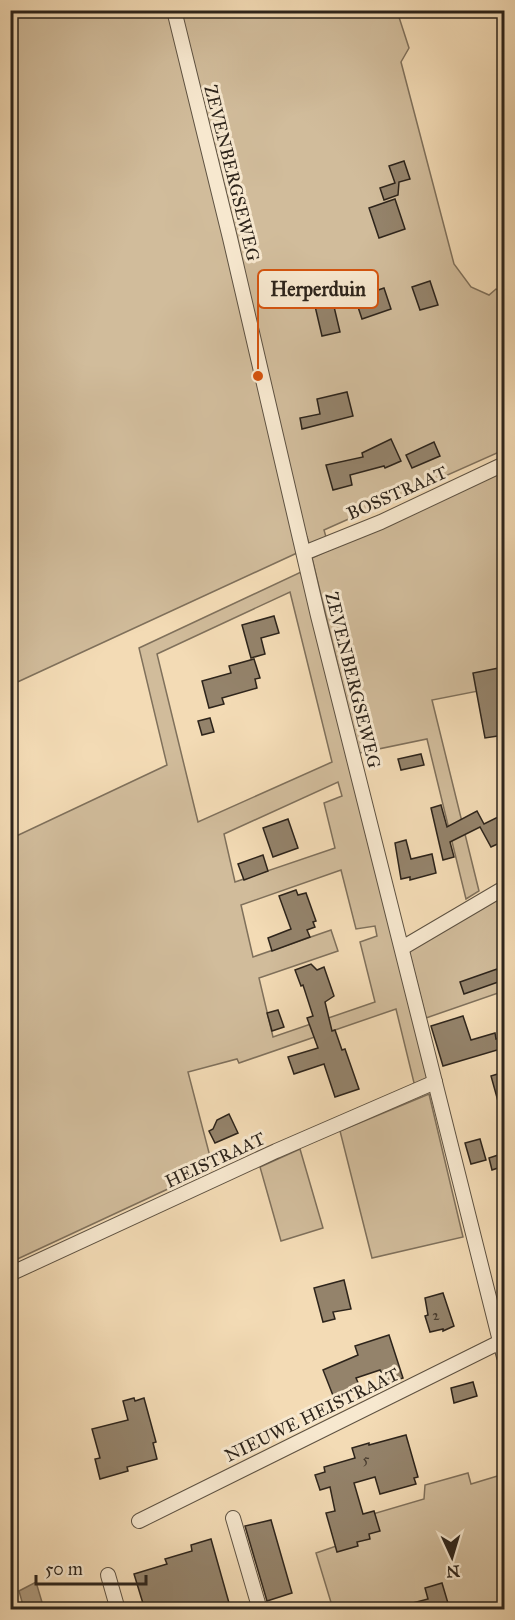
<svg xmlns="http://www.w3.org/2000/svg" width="515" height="1620" viewBox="0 0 515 1620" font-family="'IM FELL Great Primer',serif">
	<rect width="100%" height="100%" fill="#f3dbb5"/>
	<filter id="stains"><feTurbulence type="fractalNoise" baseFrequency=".00333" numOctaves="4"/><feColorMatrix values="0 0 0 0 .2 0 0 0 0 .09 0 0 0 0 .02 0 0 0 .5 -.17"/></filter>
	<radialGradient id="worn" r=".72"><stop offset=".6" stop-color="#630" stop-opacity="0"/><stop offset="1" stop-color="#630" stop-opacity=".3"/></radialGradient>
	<g fill="#d1bc9b" stroke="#7f705b" stroke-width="1.5" fill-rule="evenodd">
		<polygon points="10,11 397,11 409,48 401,62 454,264 471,287 489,295 496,289 504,292 504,455 500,457 499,452 324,530 326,537 309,544 307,537 294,543 297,553 11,685"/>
		<polygon points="504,469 504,686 432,700 479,891 466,899 427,739 359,753 312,558"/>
		<path d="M301,572l127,509 -13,6 -19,-78 -157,54 -2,-4 -49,13 25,96 -202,94 -1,-423 157,-74 -28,-117zM290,592l42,170 -134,60 -41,-168zM338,782l4,14 -18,7 11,45 -100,34 -11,-48zM341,870l15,59 19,-3 2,10 -17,6 15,60 -102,35 -14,-59 79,-27 -7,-21 -78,27 -12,-52z"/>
		<polygon points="504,896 504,991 426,1018 409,951"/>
		<polygon points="429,1094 463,1237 372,1258 340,1131"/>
		<polygon points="300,1149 323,1228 281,1241 260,1167"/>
		<polygon points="468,1473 471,1484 504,1474 504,1609 333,1609 316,1553 351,1541 349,1521 424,1499 425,1485"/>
	</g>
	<polygon fill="#b09d81" stroke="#7c6d58" stroke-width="1.5" points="36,1582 44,1609 24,1609 19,1591"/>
	<g fill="#94836b" stroke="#2d241b" stroke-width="1.5">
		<polygon points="404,161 410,179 399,182 398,195 384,200 380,188 395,183 389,166"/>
		<polygon points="395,199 405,229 379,238 369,208"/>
		<polygon points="359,275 362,283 331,294 340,332 322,336 315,306 308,307 304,287"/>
		<polygon points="430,281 438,305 420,310 412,287"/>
		<polygon points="384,288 391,309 362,319 355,298"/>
		<polygon points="347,392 353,416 302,429 300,418 320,414 317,399"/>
		<polygon points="391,439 401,461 385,468 384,466 350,475 352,485 333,490 326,465 363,457 362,453"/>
		<polygon points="434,442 440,456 412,468 406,455"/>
		<polygon points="274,616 279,633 261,638 265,654 251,658 242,625"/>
		<polygon points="254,659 260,678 255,679 257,688 222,698 224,704 209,708 202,681 231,673 229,666"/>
		<polygon points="504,667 504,735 485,738 473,673"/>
		<polygon points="210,718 214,732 202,735 198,721"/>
		<polygon points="421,754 424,765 401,770 398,759"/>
		<polygon points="441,805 447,827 477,811 484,824 498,817 500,822 504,819 504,841 491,847 480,827 450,842 454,857 443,860 431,808"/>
		<polygon points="288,819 298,848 273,857 263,828"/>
		<polygon points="406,840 411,859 432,854 436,873 410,880 410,877 401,879 395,843"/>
		<polygon points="263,855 268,871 244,880 238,864"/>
		<polygon points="296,890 298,895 306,893 316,921 313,922 315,927 307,930 310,937 272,951 268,938 291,929 279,896"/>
		<polygon points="311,964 317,970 324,967 334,996 325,1002 332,1031 335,1030 342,1050 345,1049 359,1089 335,1097 324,1064 294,1074 288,1057 318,1048 307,1018 313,1016 303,985 301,986 295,970"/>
		<polygon points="497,969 501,981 464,994 460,982"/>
		<polygon points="278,1010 284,1027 272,1031 267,1013"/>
		<polygon points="463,1016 471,1040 495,1033 496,1039 504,1036 504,1048 443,1066 431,1026"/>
		<polygon points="504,1072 504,1111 501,1112 491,1076"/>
		<polygon points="229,1114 238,1133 215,1143 209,1131 213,1129 217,1120"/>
		<polygon points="480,1139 486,1160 471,1164 465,1143"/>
		<polygon points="504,1153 504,1166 492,1170 489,1158"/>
		<polygon points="344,1280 351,1309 333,1312 335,1319 323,1322 314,1288"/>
		<polygon points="443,1293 454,1326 443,1331 443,1329 430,1332 425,1316 428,1315 425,1298"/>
		<polygon points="389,1335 403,1378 386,1383 380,1370 356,1378 360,1387 334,1398 323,1370 358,1355 355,1346"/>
		<polygon points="473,1382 477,1396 454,1403 451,1388"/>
		<polygon points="134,1398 135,1401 144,1398 156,1442 153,1443 157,1459 127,1467 128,1471 100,1479 95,1459 100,1458 92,1429 128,1420 123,1401"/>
		<polygon points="406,1435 418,1477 414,1478 416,1484 380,1494 375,1477 354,1483 363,1514 374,1511 380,1531 369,1534 370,1539 357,1542 358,1546 337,1552 326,1513 335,1511 330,1487 320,1490 315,1475 325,1472 324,1467 355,1458 352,1448 369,1443 369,1445"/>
		<polygon points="271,1520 292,1593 267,1601 245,1526"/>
		<polygon points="211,1539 231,1610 145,1610 134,1574 167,1564 165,1559 192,1551 191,1545"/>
		<polygon points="442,1583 450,1610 402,1610 401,1606 428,1599 425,1588"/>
	</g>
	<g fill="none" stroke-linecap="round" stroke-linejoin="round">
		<g stroke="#5e5242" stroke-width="16">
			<g id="minor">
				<polyline points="174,10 230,238 318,616 504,1357"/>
				<polyline points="304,553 381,522 504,464"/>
				<polyline points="402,948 504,888"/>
				<polyline points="10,1274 276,1151 435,1082"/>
				<polyline points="233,1518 260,1610"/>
				<polyline points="139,1521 504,1340"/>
				<polyline points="108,1575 118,1610"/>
			</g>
		</g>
		<use href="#minor" stroke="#f7e8cf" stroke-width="14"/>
	</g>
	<g text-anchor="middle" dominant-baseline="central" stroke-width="6" stroke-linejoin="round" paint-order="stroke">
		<g font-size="15" fill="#473c2f">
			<text x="436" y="1315">2</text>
			<text x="366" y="1459">5</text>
		</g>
		<g font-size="18" fill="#2d241b" stroke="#f7e8cf">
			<text transform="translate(232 173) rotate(76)">ZEVENBERGSEWEG</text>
			<text transform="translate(397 493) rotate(-24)">BOSSTRAAT</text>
			<text transform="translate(353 680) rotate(76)">ZEVENBERGSEWEG</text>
			<text transform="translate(215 1160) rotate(-25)">HEISTRAAT</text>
			<text transform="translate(312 1415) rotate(-26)">NIEUWE HEISTRAAT</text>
		</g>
	</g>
	<path fill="none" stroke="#d5540e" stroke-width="2" d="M258 376L258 289"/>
	<circle fill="#d5540e" stroke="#f7e8cf" stroke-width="2" cx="258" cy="376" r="6"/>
	<rect fill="#f7e8cf" stroke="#d5540e" stroke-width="2" x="258" y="270" width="120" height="38" rx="6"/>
	<g font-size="20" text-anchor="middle" font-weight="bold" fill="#2d241b">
		<text x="318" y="296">Herperduin</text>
	</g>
	<rect width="515" height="1620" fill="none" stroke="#f3dbb5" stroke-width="36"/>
	<rect x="12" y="12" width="491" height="1596" fill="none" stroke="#2d241b" stroke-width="3"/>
	<rect x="18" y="18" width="479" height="1584" fill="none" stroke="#2d241b" stroke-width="1.5"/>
	<g transform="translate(452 1557) rotate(176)" stroke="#f7e8cf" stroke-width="4.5" paint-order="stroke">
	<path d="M0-4.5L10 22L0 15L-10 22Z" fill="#2d241b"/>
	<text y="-9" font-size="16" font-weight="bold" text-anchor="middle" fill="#2d241b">N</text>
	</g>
	<path d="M36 1575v9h110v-9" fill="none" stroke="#2d241b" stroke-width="3"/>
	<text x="45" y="1575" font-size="18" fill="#2d241b" stroke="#f7e8cf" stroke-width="4.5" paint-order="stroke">50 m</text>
	<rect width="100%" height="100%" filter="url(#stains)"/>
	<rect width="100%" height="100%" fill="url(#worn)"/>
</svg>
